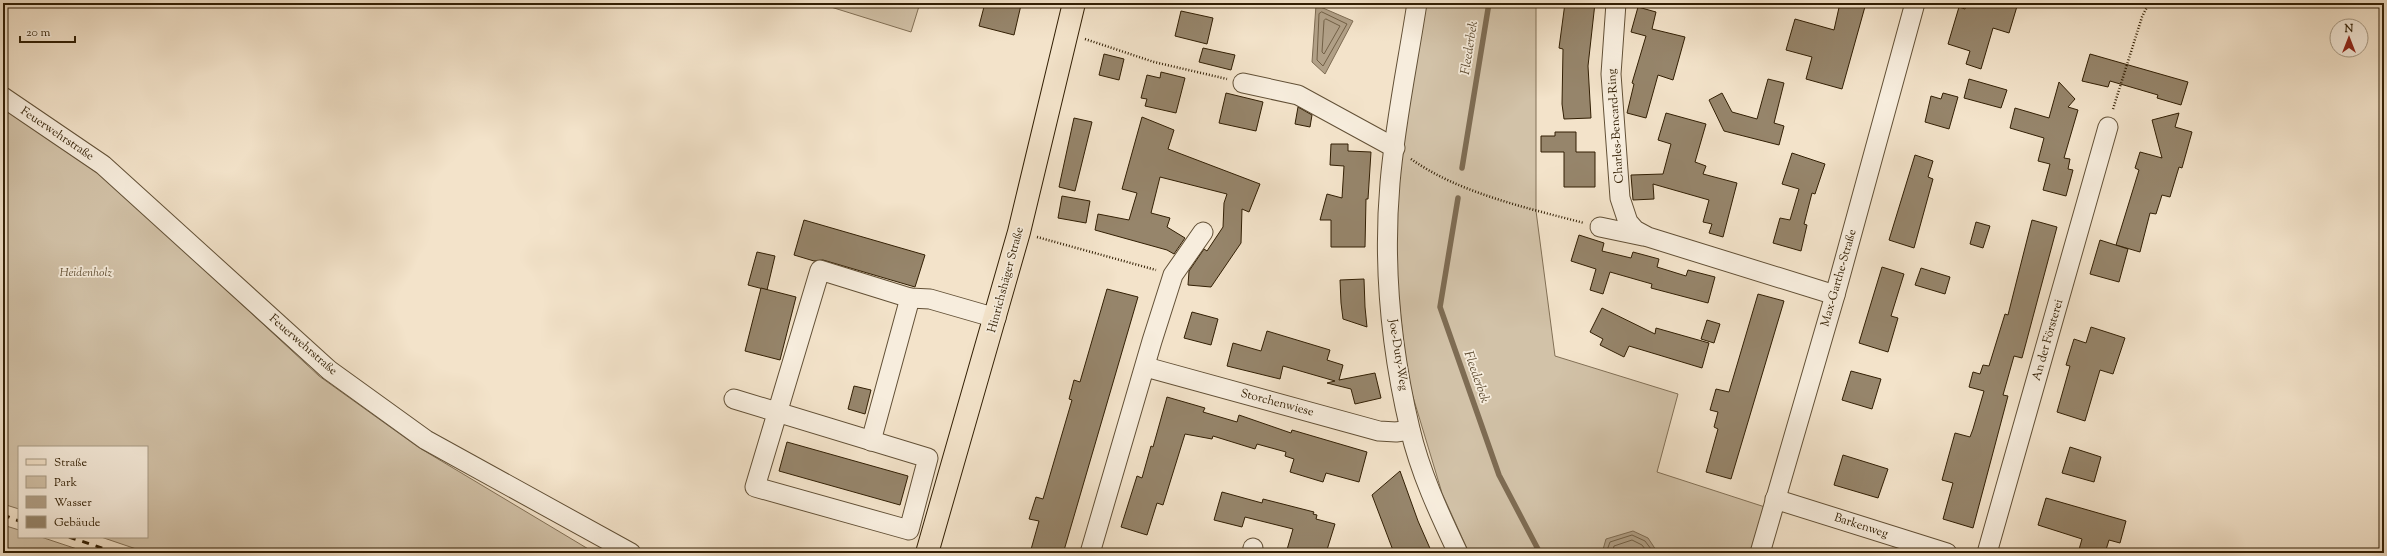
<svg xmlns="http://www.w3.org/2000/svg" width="2387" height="556" viewBox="0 0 2387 556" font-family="'Sorts Mill Goudy',serif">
	<rect width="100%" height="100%" fill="#f3e3ca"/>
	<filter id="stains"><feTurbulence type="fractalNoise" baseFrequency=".005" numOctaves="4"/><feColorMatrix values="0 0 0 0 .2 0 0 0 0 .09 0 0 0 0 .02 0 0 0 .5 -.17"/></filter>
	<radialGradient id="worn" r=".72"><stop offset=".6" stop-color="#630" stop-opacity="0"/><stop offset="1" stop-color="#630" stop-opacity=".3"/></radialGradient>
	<g fill="#d2c2a8" stroke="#827056">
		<polygon points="818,3 920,3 911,32"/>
		<polygon points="1422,3 1536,3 1536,211 1555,356 1678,394 1657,472 1768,508 1753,553 1469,553 1442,493 1407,377 1396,270 1396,223 1399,170"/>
		<polygon points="3,107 95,168 319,376 418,447 595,553 148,553 101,537 147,537 147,447 19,447 19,509 3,504"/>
		<polygon points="3,525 19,530 19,537 41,537 89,553 3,553"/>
	</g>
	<g fill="#b1a087" stroke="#7e6c53">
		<polygon points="1316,5 1353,21 1325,74 1312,62"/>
		<polygon points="1633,531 1648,538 1658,553 1602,553 1606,539"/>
	</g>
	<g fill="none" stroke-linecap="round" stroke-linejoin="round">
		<g stroke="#726046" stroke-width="1">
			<polygon points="1322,12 1347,24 1323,66 1317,60 1319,14"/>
			<polygon points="1326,19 1340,26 1324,54 1322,52 1324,21"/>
			<polyline points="1606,553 1610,542 1632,535 1645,541 1654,553"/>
			<polyline points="1612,553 1614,546 1632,540 1642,545 1648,553"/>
		</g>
		<g stroke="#7e6c53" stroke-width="5.5">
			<polyline points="1462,168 1489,3"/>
			<polyline points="1458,198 1440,307 1499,475 1540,553"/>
		</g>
	</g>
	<g fill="#96856b" stroke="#321f04">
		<polygon points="985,3 1021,5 1014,35 979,26"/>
		<polygon points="1565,3 1595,3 1588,66 1591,118 1564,119 1562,104 1563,49 1559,48"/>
		<polygon points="1840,3 1866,3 1842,89 1806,79 1812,57 1786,50 1795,19 1834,30"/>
		<polygon points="1967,3 2018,3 2009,33 1993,28 1981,69 1966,64 1970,51 1948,44 1959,7 1965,9"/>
		<polygon points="1638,7 1656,12 1652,29 1685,37 1673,80 1658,75 1646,118 1627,113 1634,84 1632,83 1646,36 1631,32"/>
		<polygon points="1181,11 1213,18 1207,44 1175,36"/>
		<polygon points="1203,48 1235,55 1231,70 1199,62"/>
		<polygon points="1104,54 1124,59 1119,80 1099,75"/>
		<polygon points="2090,54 2188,82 2181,105 2157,98 2158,95 2110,81 2108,87 2082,81"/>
		<polygon points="1161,72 1185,78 1176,113 1145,106 1147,99 1141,98 1147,75 1160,78"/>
		<polygon points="1768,79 1784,83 1774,123 1784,126 1779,145 1724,131 1709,100 1722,93 1732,112 1757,119"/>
		<polygon points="1969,79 2007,90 2001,108 1964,98"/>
		<polygon points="2059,82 2075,99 2068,107 2078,110 2064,158 2070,159 2068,169 2073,170 2066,196 2043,190 2050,164 2038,161 2044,138 2010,128 2015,108 2049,118"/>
		<polygon points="1226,93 1263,102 1256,131 1219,123"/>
		<polygon points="1943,93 1958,97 1949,129 1925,122 1931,96 1941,99"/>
		<polygon points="1298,107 1312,115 1310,127 1295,124"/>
		<polygon points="1666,113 1706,124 1695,162 1706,166 1703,174 1737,183 1723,237 1709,233 1712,224 1703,222 1709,200 1653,184 1654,199 1633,200 1631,175 1663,174 1671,144 1658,140"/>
		<polygon points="2179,113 2175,127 2192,132 2182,168 2179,167 2170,197 2162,195 2156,214 2150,213 2140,252 2116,245 2139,170 2135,168 2140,152 2162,158 2152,120"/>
		<polygon points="1142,117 1174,130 1168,149 1260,184 1249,212 1242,209 1241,243 1211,287 1188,285 1189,271 1204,249 1207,251 1223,227 1224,203 1227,194 1160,177 1151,213 1170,218 1167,227 1185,238 1174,254 1167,250 1095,230 1098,214 1129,220 1137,193 1122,189"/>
		<polygon points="1074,118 1092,122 1075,191 1059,187"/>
		<polygon points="1555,132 1576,132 1576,152 1595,152 1595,187 1564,187 1564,152 1541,152 1541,136 1555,136"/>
		<polygon points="1331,144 1348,144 1348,151 1371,152 1368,199 1366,199 1365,247 1331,247 1331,220 1320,220 1327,194 1342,198 1344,166 1330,165"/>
		<polygon points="1792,153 1825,164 1815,194 1812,193 1804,224 1807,225 1801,251 1773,243 1780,218 1790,220 1799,189 1782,184"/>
		<polygon points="1915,155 1933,161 1928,177 1933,179 1914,248 1889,240"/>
		<polygon points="1062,196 1090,201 1086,223 1058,218"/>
		<polygon points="804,220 925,255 915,287 823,260 814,261 794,255"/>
		<polygon points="2032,220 2057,227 2022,358 2014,356 2003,395 2008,396 1973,528 1943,519 1953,483 1942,480 1955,433 1970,437 1973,429 1984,391 1969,387 1973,372 1980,374 1983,365 1989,366 2005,314 2008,315"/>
		<polygon points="1976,222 1990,226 1983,248 1970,244"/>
		<polygon points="1579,235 1604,243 1602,251 1631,258 1633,252 1659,259 1657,267 1686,276 1688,270 1715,277 1708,303 1651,288 1652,284 1610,272 1603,294 1590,290 1596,269 1571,261"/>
		<polygon points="2100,240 2128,249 2119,282 2090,274"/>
		<polygon points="757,252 775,256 767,290 748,285"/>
		<polygon points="1882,267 1904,274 1891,316 1898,318 1888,352 1859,343"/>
		<polygon points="1921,268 1950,277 1945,294 1915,285"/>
		<polygon points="1364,279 1365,307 1367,327 1343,319 1341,303 1340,280"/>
		<polygon points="761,288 796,297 780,360 745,351"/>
		<polygon points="1107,289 1138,297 1065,547 1063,553 1030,553 1039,521 1029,519 1036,497 1043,499 1072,400 1069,399 1074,380 1080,382"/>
		<polygon points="1758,294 1784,301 1731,479 1706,472 1718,429 1714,427 1718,412 1710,410 1716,389 1729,392"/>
		<polygon points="1602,308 1655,334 1656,328 1709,343 1702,368 1629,346 1624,357 1600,345 1603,339 1590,332"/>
		<polygon points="1192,312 1218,319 1211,345 1184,338"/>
		<polygon points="1707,320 1720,324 1714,343 1701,339"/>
		<polygon points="2091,327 2125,338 2113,374 2100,370 2085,421 2057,412 2070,366 2066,365 2074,339 2086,343"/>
		<polygon points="1267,331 1330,350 1327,360 1343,365 1339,380 1375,373 1381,398 1355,404 1351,389 1327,383 1335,381 1283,366 1280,379 1227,366 1233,343 1261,351"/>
		<polygon points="1851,371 1881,379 1872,409 1842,400"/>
		<polygon points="854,386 871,390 865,414 848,409"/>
		<polygon points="1167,397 1205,408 1203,412 1237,422 1239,415 1291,433 1292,430 1367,452 1359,482 1326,473 1323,482 1290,472 1294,459 1285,456 1286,452 1257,444 1255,449 1213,436 1212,439 1185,434 1163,505 1157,503 1147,535 1121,527 1137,476 1142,478 1151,446 1153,447"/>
		<polygon points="787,442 908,476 900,505 779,471"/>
		<polygon points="2070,447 2101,457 2094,482 2062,473"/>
		<polygon points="1843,455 1888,469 1878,498 1834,485"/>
		<polygon points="1400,471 1418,521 1432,553 1394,553 1372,495"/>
		<polygon points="1222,492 1262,503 1263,499 1314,512 1313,514 1317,515 1316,519 1335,524 1326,553 1286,553 1293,529 1245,517 1242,527 1214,520"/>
		<polygon points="2046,498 2126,521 2120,543 2109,540 2105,553 2078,553 2082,539 2038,525"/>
	</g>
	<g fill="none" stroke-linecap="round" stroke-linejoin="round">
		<g stroke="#625036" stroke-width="21">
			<g id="minor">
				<path d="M1417,3c-9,59 -22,120 -27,180 -7,81 1,166 20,246 10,43 29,84 48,124"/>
				<polyline points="1616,3 1611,74 1620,198 1628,222 1635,230 1648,237 1835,295"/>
				<polyline points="1243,83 1298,95 1395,148"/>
				<polyline points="3,97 103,165 329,370 426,440 631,553"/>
				<polyline points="1600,227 1643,236"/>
				<polyline points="1146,367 1379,431 1396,432 1410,430"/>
				<polyline points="734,399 928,458 909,530 755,487 820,270 910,298 930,299 996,318"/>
				<polyline points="871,441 910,298"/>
				<polyline points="1775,499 1947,553"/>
				<polyline points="1090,553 1152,341 1173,275 1203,232"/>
				<polyline points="1252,553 1253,548"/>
				<polyline points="1760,553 1835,295 1915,3"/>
				<polyline points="1987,553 2108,127"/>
			</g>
		</g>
		<g stroke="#321f04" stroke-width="24">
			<polyline id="major" points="927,553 1019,232 1074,3"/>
		</g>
		<g stroke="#321f04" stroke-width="2.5" stroke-dasharray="1 2" stroke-linecap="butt">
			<polyline points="1085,39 1154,62 1227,79"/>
			<polyline points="2113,109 2142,17 2149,3"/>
			<path d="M1411,159c48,34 116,49 173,64"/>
			<polyline points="1037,237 1156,270"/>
		</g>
		<use href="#minor" stroke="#f7eddd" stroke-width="19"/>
		<use href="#major" stroke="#f3e3ca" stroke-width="22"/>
		<g stroke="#321f04" stroke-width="3" stroke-dasharray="7 7" stroke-linecap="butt">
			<polyline points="3,515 19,521"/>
			<polyline points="69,537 117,553"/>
		</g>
	</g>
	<g text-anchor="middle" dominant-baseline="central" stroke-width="3.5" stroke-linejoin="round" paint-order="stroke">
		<g font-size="12" fill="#321f04" stroke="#f7eddd">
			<text transform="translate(1616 126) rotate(-94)">Charles-Bencard-Ring</text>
			<text transform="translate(57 134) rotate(34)">Feuerwehrstraße</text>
			<text transform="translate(1839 278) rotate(-74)">Max-Garthe-Straße</text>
			<text transform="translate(1006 280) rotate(-75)">Hinrichshäger Straße</text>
			<text transform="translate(2048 340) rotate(-74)">An der Försterei</text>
			<text transform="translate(303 345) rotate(41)">Feuerwehrstraße</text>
			<text transform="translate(1398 355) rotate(81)">Joe-Duty-Weg</text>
			<text transform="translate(1277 403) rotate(15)">Storchenwiese</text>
			<text transform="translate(1861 526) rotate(18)">Barkenweg</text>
		</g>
		<g font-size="12" font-style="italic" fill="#625035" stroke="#f7eddd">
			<text x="86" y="273">Heidenholz</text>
		</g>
		<g font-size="13" font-style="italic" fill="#5e4c32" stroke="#f7eddd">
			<text transform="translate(1470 48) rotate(-81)">Fleederbek</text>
			<text transform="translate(1476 377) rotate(71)">Fleederbek</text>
		</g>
	</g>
	<rect width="2387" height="556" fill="none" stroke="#f3e3ca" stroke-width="16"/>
	<rect x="4" y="4" width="2379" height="548" fill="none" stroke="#321f04" stroke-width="2"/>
	<rect x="8" y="8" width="2371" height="540" fill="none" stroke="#321f04"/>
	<rect x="18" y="446" width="130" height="92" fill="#f7eddd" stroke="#a89b86"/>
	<rect x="26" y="459" width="20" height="6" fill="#f3e3ca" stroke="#a89b86"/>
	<text x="54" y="466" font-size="12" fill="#321f04">Straße</text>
	<rect x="26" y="476" width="20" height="12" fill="#d2c2a8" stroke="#a89b86"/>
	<text x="54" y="486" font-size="12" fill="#321f04">Park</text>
	<rect x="26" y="496" width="20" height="12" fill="#b1a087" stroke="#a89b86"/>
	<text x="54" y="506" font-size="12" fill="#321f04">Wasser</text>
	<rect x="26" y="516" width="20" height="12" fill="#96856b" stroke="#a89b86"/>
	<text x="54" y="526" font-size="12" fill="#321f04">Gebäude</text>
	<g transform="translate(2349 38)"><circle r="19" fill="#f7eddd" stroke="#a89b86"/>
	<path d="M0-3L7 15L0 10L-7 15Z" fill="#8f2418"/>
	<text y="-6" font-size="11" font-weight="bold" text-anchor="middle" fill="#321f04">N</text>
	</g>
	<path d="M20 36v6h55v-6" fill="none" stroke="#321f04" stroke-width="2"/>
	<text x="26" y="36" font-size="12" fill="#321f04" stroke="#f7eddd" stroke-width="3" paint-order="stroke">20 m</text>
	<rect width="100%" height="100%" filter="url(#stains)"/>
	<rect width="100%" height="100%" fill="url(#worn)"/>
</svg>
